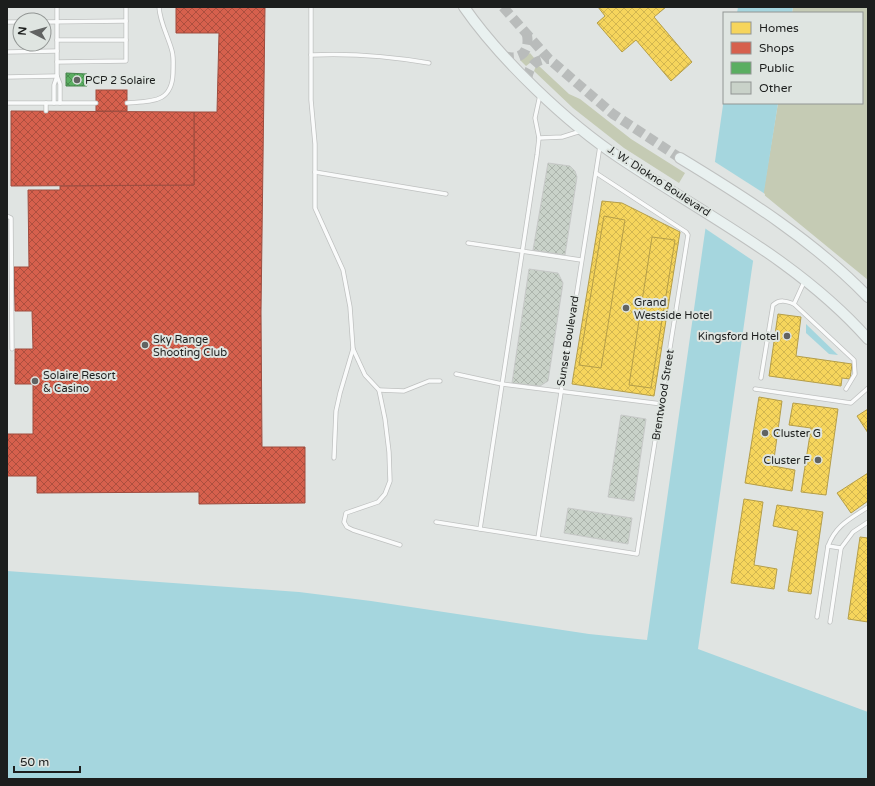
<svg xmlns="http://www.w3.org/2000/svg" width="875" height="786" viewBox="0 0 875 786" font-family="'Varela Round',sans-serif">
	<defs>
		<pattern id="homes-cross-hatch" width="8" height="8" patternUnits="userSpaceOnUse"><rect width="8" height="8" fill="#f6d55c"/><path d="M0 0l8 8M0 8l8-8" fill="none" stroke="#d2b650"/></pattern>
		<pattern id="shops-cross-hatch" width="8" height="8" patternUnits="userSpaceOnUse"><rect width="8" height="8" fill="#d6604d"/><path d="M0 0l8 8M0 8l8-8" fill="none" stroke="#ad4f3f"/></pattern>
		<pattern id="public-cross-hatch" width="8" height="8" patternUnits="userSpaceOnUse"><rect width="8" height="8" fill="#5aae61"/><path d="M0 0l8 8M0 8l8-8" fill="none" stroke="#4a8d4f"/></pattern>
		<pattern id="building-cross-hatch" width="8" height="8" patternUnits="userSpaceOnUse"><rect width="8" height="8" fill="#c9d2c9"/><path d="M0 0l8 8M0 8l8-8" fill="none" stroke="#acb4ac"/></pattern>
	</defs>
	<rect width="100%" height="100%" fill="#e0e4e2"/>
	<g fill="#c5cbb4">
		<polygon points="793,7 868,7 868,280 763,194 778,103 862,103 862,13 792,13"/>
		<polygon points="530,53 535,59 526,66 520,60"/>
		<polygon points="536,66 539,66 569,94 580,99 631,139 685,173 679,183 624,148 573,108 534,71"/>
	</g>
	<g fill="#a5d6de">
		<polygon points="738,7 793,7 792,13 737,13"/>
		<polygon points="724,98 724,103 778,103 752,268 698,649 868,712 868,779 7,779 7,571 299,592 371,601 589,634 647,640"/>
		<polygon points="806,324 838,355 829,354 806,333"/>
	</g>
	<polygon fill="#e0e4e2" points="712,160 765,194 755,262 703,227"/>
	<g fill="url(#homes-cross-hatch)" stroke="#b59e49">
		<polygon points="598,7 666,7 654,17 692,62 671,81 636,40 622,52 597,23 605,16"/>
		<polygon points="602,201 622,203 680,232 654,396 572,384"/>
		<polygon points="604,216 625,220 601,368 579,365"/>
		<polygon points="652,237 675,240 651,388 629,385"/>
		<polygon points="778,314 801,317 796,356 852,364 850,379 842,378 841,386 769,376"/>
		<polygon points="759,397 782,401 773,466 795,470 792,491 745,483"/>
		<polygon points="793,403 838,409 826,495 801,492 811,428 789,425"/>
		<polygon points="868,409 868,433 857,416"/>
		<polygon points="868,473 868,501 851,513 837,493"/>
		<polygon points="744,499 763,502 754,565 777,569 774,589 731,583"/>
		<polygon points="777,505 823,512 811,594 788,591 798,531 773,526"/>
		<polygon points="860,537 868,538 868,622 848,619"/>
	</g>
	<g fill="url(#shops-cross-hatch)" stroke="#9e4c3f">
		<polygon points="176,7 265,7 261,312 262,447 305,447 305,503 199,504 199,492 37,493 37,476 7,476 7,434 33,434 33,384 15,384 15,349 33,349 32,311 15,311 14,267 29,267 28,190 60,190 60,186 194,185 194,112 217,112 219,33 176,33"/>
		<rect x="96" y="90" width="31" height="21"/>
		<polygon points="11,111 194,112 194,185 11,186"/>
	</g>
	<polygon fill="url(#public-cross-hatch)" stroke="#47834d" points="66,73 87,74 87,86 66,86"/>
	<g fill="url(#building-cross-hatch)" stroke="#c7c9c8">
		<polygon points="548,163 570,166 575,171 577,177 565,255 533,250"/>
		<polygon points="529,269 558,273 563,283 548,381 540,386 512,383"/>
		<polygon points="621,415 646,419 634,501 608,497"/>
		<polygon points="568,508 632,518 628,544 564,533"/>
	</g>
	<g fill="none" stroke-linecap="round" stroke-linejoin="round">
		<g stroke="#b9bcbb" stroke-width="10" stroke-dasharray="10 5" stroke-linecap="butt">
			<polyline points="503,7 549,59 613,114 680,158"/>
			<path d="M504,56c16,5 26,-4 23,-21"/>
			<path d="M527,79c2,-13 9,-20 22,-20"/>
		</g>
		<g stroke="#bfc1c0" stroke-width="5">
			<g id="lane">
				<polyline points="311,7 311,100 315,144 315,208 343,270 350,307 353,349 365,375 379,390 385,419 389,452 390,481 385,494 378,502 346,513 344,522 347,527 353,530 400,545"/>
				<polyline points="7,22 20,22"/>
				<polyline points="44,22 126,21"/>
				<polyline points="57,40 126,40"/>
				<polyline points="7,52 57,51"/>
				<path d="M311,55c43,-2 77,1 118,8"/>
				<polyline points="57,62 126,61 126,7"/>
				<polyline points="57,76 60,84 60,103"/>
				<polyline points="7,77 57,76"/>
				<polyline points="7,103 96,103"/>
				<polyline points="46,103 46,111"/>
				<polyline points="54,103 54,85 57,76 57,7"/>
				<path d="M127,103c25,-2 45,0 46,-30 0,-7 1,-15 -1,-22 -4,-15 -12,-28 -13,-44"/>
				<polyline points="539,138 562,137 581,131"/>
				<polyline points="315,172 446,194"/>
				<polyline points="7,216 11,218 12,349"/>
				<polyline points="468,243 581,260"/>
				<polyline points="794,304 804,282"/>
				<polyline points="456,374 502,384 662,404"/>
				<path d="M761,378l12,-73c7,-6 13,-4 21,-1l60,56 1,14 -9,15"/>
				<polyline points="755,389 851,403 868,388"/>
				<polyline points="379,390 404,391 429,381 440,381"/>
				<polyline points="334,458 336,411 340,393 353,349"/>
				<polyline points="436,522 637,554 688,235 686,232 596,173"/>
				<polyline points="480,529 537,155 539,138 535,118 540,95"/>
				<polyline points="538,538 600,146"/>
				<polyline points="828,546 841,548"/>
				<path d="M817,617l11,-71c8,-21 22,-27 40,-39"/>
				<polyline points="830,622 841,548 853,532 868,522"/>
			</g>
		</g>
		<g stroke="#bfc1c0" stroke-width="12">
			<g id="secondary">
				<path d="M464,7c36,52 103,116 156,151 85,57 179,103 248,181"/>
				<path d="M680,158c66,40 134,83 188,139"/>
			</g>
		</g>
		<use href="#lane" stroke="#fafbfb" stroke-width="3.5"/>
		<use href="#secondary" stroke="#e9f1f0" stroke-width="10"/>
	</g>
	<g fill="#616362" stroke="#dfe5e1" stroke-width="1.5">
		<circle cx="77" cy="80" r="4"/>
		<circle cx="626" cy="308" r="4"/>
		<circle cx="787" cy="336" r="4"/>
		<circle cx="145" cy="345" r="4"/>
		<circle cx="35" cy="381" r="4"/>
		<circle cx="765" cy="433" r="4"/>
		<circle cx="818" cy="460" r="4"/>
	</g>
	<g text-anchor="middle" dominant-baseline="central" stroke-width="4" stroke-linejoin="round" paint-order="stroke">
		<g font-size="11" fill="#1c1e1d" stroke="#dfe5e1" text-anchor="start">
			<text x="85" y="80">PCP 2 Solaire</text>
			<text x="634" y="302">Grand<tspan x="634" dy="13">Westside Hotel</tspan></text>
			<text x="779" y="336" text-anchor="end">Kingsford Hotel</text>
			<text x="153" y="339">Sky Range<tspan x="153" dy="13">Shooting Club</tspan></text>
			<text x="43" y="375">Solaire Resort<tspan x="43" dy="13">&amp; Casino</tspan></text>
			<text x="773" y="433">Cluster G</text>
			<text x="810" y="460" text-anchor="end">Cluster F</text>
		</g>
		<g font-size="11" fill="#1c1e1d" stroke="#dfe5e1">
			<text transform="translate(659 181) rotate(33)">J. W. Diokno Boulevard</text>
			<text transform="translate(568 341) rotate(-81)">Sunset Boulevard</text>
			<text transform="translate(663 395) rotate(-81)">Brentwood Street</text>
		</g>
	</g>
	<rect width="875" height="786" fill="none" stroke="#1c1e1d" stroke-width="16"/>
	<rect x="723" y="12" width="140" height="92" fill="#dfe5e1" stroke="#919593"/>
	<rect x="731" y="22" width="20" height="12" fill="#f6d55c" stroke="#919593"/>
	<text x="759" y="32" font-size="12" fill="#1c1e1d">Homes</text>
	<rect x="731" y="42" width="20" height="12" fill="#d6604d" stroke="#919593"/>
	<text x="759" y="52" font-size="12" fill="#1c1e1d">Shops</text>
	<rect x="731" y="62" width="20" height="12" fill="#5aae61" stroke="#919593"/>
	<text x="759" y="72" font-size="12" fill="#1c1e1d">Public</text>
	<rect x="731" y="82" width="20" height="12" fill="#c9d2c9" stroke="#919593"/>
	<text x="759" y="92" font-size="12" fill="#1c1e1d">Other</text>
	<g transform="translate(32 32) rotate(276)"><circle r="19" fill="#dfe5e1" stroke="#919593"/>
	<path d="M0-3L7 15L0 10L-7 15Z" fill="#616362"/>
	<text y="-6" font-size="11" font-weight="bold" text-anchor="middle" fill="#1c1e1d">N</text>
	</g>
	<path d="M14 766v6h66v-6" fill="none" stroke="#1c1e1d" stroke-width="2"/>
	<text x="20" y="766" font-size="12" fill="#1c1e1d" stroke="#dfe5e1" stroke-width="3" paint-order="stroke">50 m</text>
</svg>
